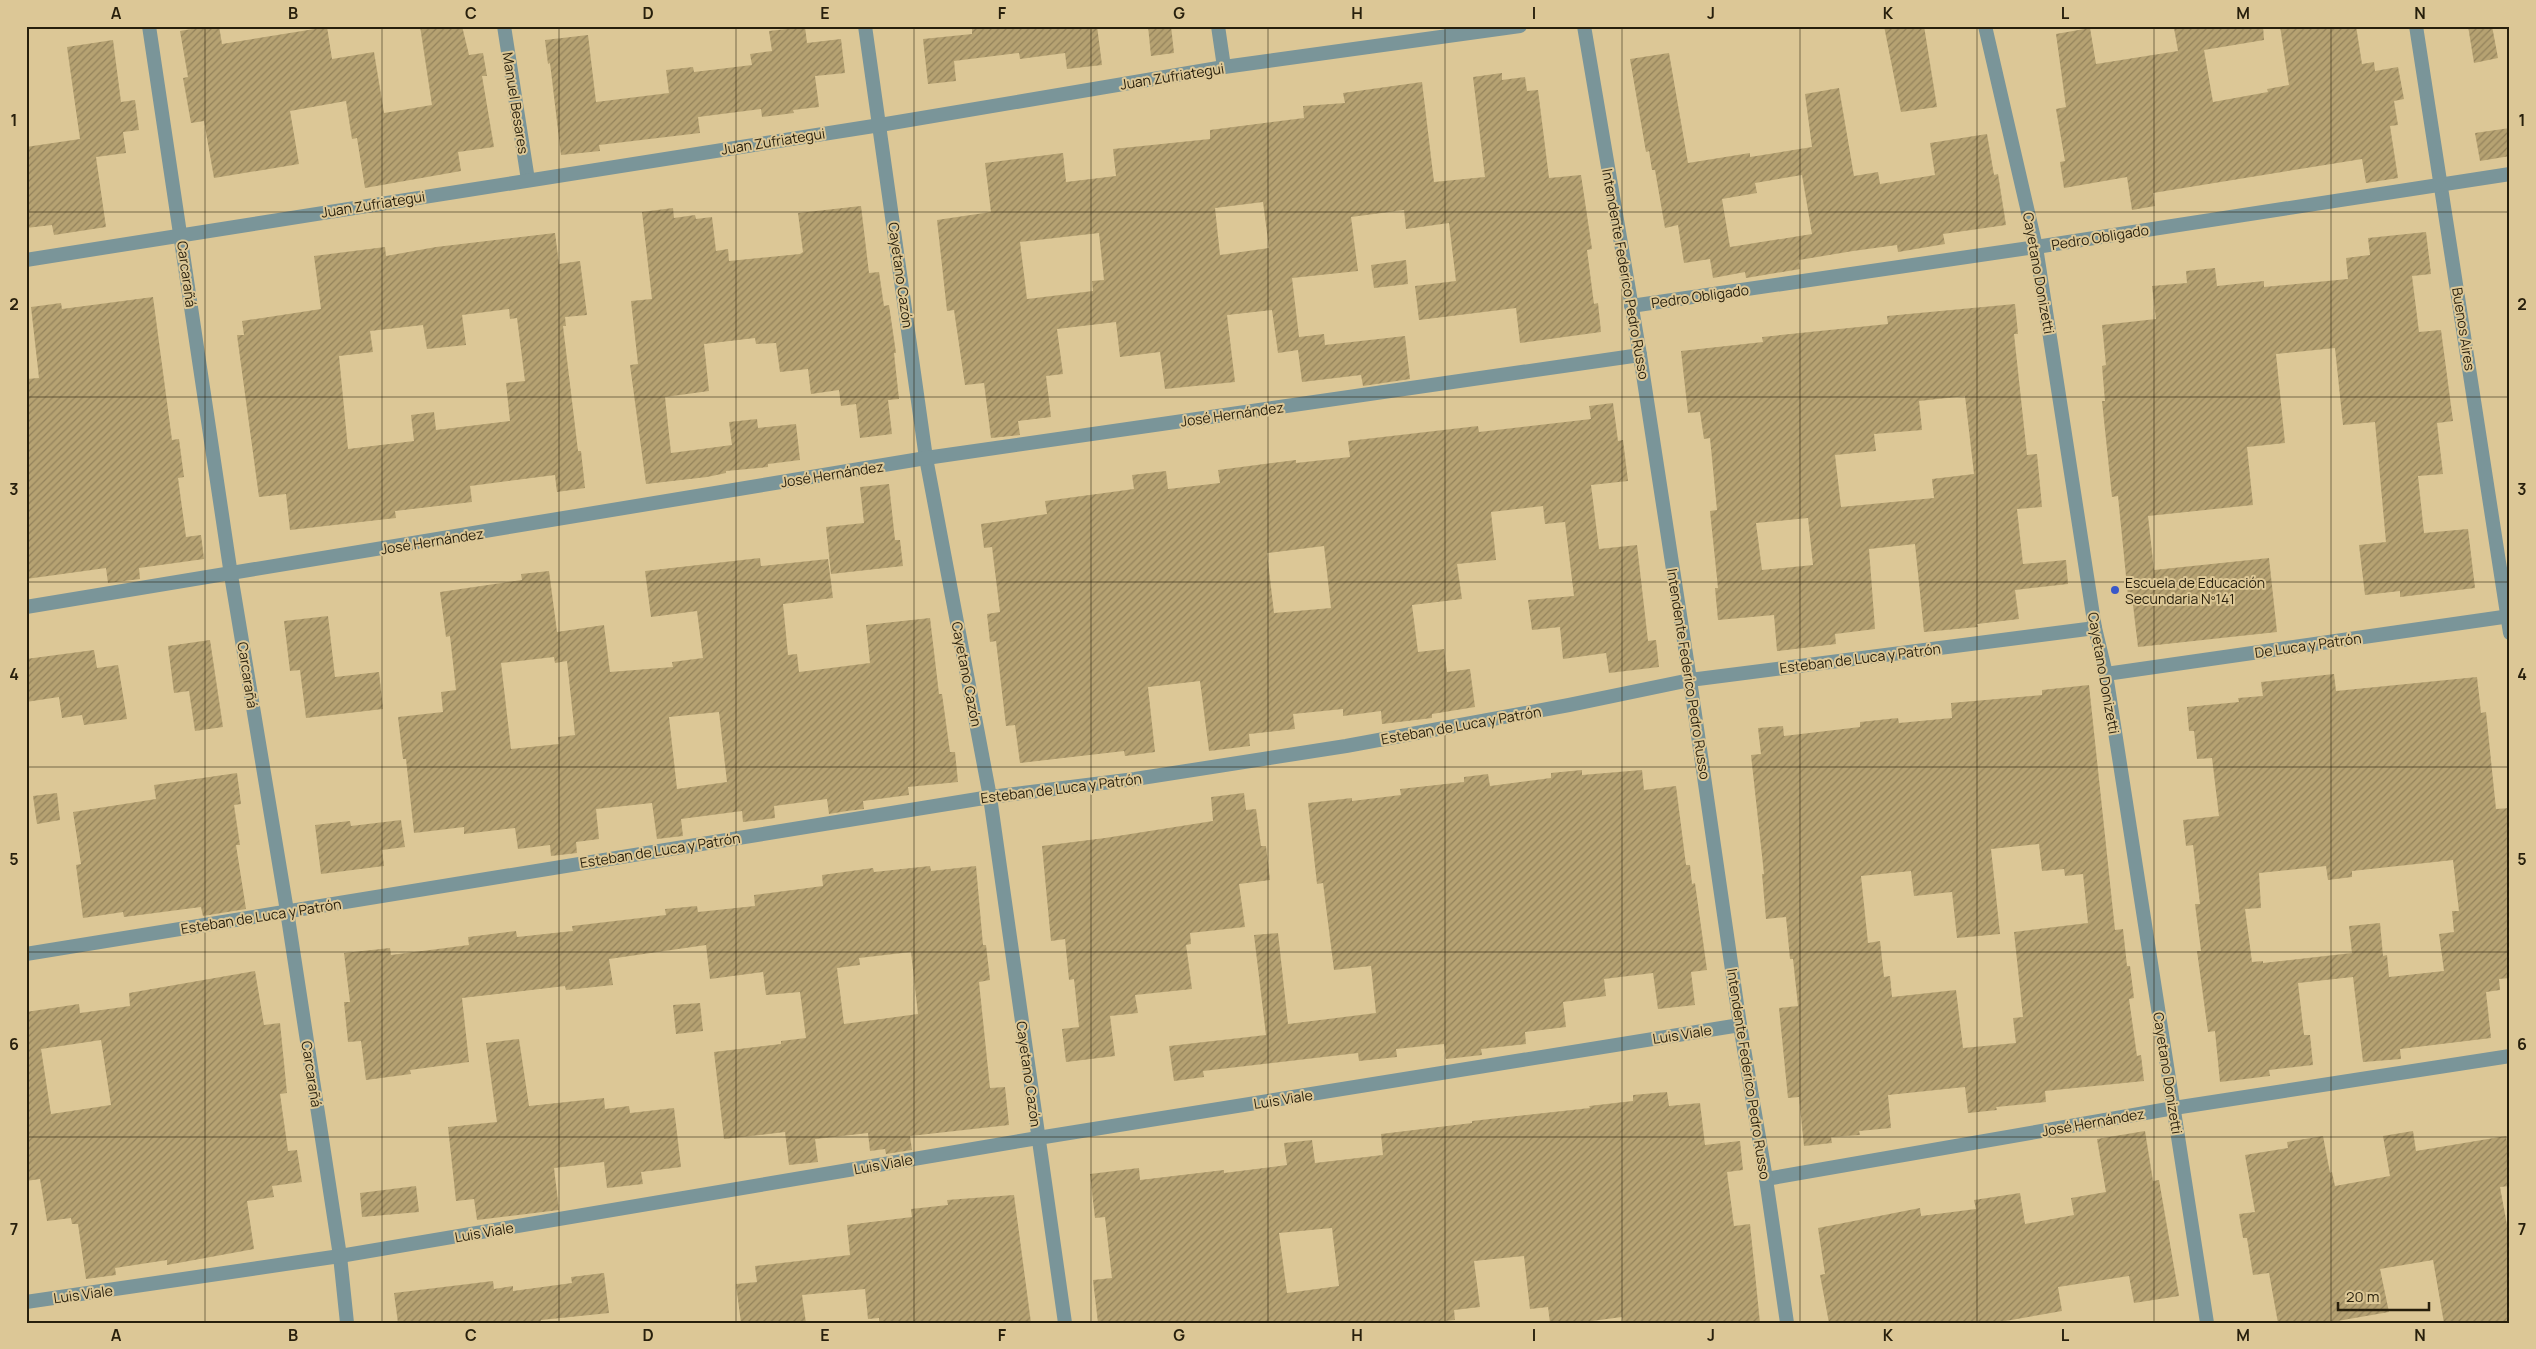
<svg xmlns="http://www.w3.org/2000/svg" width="2536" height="1349" viewBox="0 0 2536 1349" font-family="Manrope,sans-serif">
	<defs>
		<pattern id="building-hatch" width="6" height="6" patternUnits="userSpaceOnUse" patternTransform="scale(1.25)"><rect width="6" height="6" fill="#b6a272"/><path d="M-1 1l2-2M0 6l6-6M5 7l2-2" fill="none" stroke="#94835c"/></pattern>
	</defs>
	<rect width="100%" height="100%" fill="#dcc796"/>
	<g fill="url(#building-hatch)" fill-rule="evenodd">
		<polygon points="208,26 219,26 222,44 327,27 332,59 374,52 384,113 432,105 420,26 462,26 469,55 483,53 487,76 482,76 494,147 458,152 461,171 365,188 357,138 352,139 346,101 290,111 299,164 214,178 204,121 191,123 183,78 188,77 180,31"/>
		<polygon points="972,26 1097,26 1102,65 1067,69 1065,53 1020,59 1019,53 954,61 956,81 928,84 923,39 972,34"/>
		<polygon points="1148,26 1171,26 1174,53 1151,56"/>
		<polygon points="1884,26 1924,26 1937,107 1901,112"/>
		<polygon points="2187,26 2263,26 2264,40 2204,50 2213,102 2268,92 2267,89 2289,85 2280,26 2356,26 2362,64 2374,62 2375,71 2398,67 2404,99 2394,101 2398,125 2390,126 2398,178 2366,183 2362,159 2153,193 2155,206 2132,210 2127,177 2064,188 2060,162 2065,161 2056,109 2066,107 2056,34 2090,28 2096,64 2178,51 2174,28"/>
		<polygon points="2468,26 2492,26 2498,58 2474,63"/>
		<polygon points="805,27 807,43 841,39 845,73 815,76 819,107 793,110 794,113 762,117 761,109 698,117 700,133 599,145 600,151 561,155 550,63 548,64 545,40 588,35 596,102 669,93 666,70 693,67 694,72 752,65 750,54 772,51 769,31"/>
		<polygon points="113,40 121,102 135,100 139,130 123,132 126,153 96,157 106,227 54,235 52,225 26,228 26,147 80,139 67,47"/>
		<path d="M1669,53l19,110 62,-10v4l62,-10 -7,-53 34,-6 15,88 24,-4 2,12 55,-9 -5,-32 57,-9 7,41 4,-1 8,51 -63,9 2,10 -47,8 -1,-7 -44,6 -54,9 1,9 -54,9 -1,-6 -32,6 -3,-19 -26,4 -6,-38 -13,3 -10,-58h-3l-3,-19 -3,1 -16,-93zM1802,175l10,59 -82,13 -8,-48 35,-6 -2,-10z"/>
		<path d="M1502,73v7l23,-3 2,14 11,-1 11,88 32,-3 11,74 -5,1 7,54 4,-1 3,29 -81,11 -4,-35 -97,12 -4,-34 41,-5 -7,-58 -43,6 -2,-19 -53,7 7,54 -66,7 7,59 25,-3 1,11 80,-9 5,43 -47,7 -2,-11 -59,7 -4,-32 -20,3 -6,-43 -45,5 8,67 -70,7 -5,-37 -40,5 -4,-35 -59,7 6,45 -17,2 5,41 -33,4 2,14 -29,3 -7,-55 -19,2 -11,-75 -7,1 -10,-91 54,-8 -6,-49 78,-10 3,29 50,-6 -3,-27 97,-10v-9l94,-12 -1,-12 42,-3 -2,-10 79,-11 12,100 51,-5 -12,-100zM1263,202l6,46 -49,7 -5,-47zM1099,233l5,47 -12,1 1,10 -66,8 -7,-57z"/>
		<polygon points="2510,128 2510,156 2480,161 2475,133"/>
		<polygon points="861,206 869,273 879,272 884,306 889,305 896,353 894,353 899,399 888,400 892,434 860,438 856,404 841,406 839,390 811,394 808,369 780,372 776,343 756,344 755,338 704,344 709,391 665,397 671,453 732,445 729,422 757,419 758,428 796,424 800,460 768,464 768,467 726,471 726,473 707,477 646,484 630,365 638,364 631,301 652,299 642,212 673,208 674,218 695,215 696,219 712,217 716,251 728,249 729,261 800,254 803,252 798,213"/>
		<polygon points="2426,232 2431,274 2412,276 2419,332 2441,330 2453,421 2437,423 2443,474 2418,476 2424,533 2468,529 2475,588 2400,597 2400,591 2365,595 2359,545 2386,542 2375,422 2343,425 2335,348 2276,354 2285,443 2247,447 2253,505 2148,516 2154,570 2269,558 2277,632 2138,647 2133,605 2129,606 2118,496 2112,497 2102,401 2105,401 2102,366 2106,365 2102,325 2156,319 2152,286 2187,283 2186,271 2215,268 2217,286 2264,281 2264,287 2348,279 2346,258 2370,255 2368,238"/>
		<path d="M555,233l4,31 21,-3 7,54 -22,2 1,9h-3l15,125h3l4,37 -28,4 -2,-17 -85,11 2,16 -77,9 1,7 -106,12 -4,-36 -27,3 -22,-162h7l-2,-14 79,-12 -7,-53 71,-9 1,9 50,-9zM509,309l1,10 7,-1 8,63 -19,2 4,38 -74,9 -2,-18 -23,3 3,26 -66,8 -9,-93 34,-4 -3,-21 53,-6 4,24 39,-4 -4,-30z"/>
		<polygon points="1406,260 1408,284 1374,288 1371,265"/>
		<polygon points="153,297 172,440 179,439 184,477 178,478 186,537 201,535 204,559 139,568 140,579 108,583 106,568 26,579 26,379 39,378 31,307 61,303 62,309"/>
		<path d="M2015,304l3,30h-4l13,121 10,-1 5,53 -25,2 6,55 43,-4 2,24 -53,6 4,29 -42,5 1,3 -54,5 -9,-88 -46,5 6,80 -40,5 1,10 -59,7 -3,-36 -56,5 -3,-32h3l-8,-77 7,-1 -7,-72 -6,1 -4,-27 -12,1 -7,-62 82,-9 -1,-5 126,-13 -1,-8zM1965,396l9,78 -42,5 2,19 -93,9 -6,-52 41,-4 -2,-17 48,-4 -3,-29zM1808,518l5,47 -51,5 -6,-47z"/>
		<path d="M1613,403l5,38 5,-1 5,41 -37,4 8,64 38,-4 11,96 8,-1 3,27 -50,6 -3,-20 -43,6 -3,-32 -28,3 -4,-30 46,-4 -9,-74 -20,2 -2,-18 -52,6 5,48 -39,4 5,35 -50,6 6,47 26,-3 3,23 23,-3 5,38 -43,7v4l-50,6 -1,-13 -38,5v-7l-50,5 2,15 -46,5 1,12 -41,5 -9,-70 -52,6 7,65 -30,4 -1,-5 -104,12 -5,-38 -9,1 -10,-85 -6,1 -3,-28 13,-2 -8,-65 -8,1 -3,-24 66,-10 -2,-13 89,-12 -2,-14 34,-4 2,18 52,-6 -2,-13 78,-10v3l54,-6 -2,-16 130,-15 1,6 112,-13 -2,-13zM1324,546l7,62 -57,5 -7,-60z"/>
		<polygon points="889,484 895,540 900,540 903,566 831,574 826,527 864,523 860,487"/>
		<path d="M760,558l1,8 67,-7 5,39 -50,6 5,51 9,-1 2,18 71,-9 -4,-38 64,-7 9,76h3l8,58h5l3,30 -50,5 1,8 -46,6 1,8 -17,2 -18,3 -2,-15 -53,7 1,12 -32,4 -1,-11 -61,8 2,17 -26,3 -5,-36 -56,6 3,30 -23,3 1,11 -26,3 -1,-11 -32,4 -3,-21 -51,6v-7l-50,6 -8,-74h-3l-5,-42 45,-5 -2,-20 15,-2 -6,-54 -4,1 -6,-45 82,-12 -1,-6 28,-3 8,61 47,-7 6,47 63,-5 -1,-5 31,-4 -6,-47 -46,6 -6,-46zM554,657l1,6 12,-2 8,74 -17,2 1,7 -48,5 -10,-86zM719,712l8,70 -50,7 -8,-72z"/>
		<polygon points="328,616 335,677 379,672 383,709 306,718 300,670 290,671 284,621"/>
		<polygon points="210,640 223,727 195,731 189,691 174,693 168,646"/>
		<polygon points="94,650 97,668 118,665 127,719 84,725 82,715 62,718 59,697 26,702 26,659"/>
		<path d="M2334,674l2,17 141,-14 4,36 5,-1 10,97 14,-1v170l-11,1 1,11 -14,2 5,46 -91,11 1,10 -38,3 -10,-85 -55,6 6,52h6l3,30 -44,5 1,6 -50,6 -5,-51 -7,1 -11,-81h4l-6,-47h5l-7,-59 -7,1 -3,-26 36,-4 -7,-58 -15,1 -3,-28h-5l-2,-24 52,-5 -1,-4 25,-2 -2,-14zM2453,860l6,51h-7l2,21 -15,2 5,37 -55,6 -2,-22 -4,1 -3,-33 -31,3 3,27 -89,10v-2l-11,1 -7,-53 16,-1 -2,-35 67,-7 2,14 24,-3v-6z"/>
		<path d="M2089,685l26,245 8,-1 4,37h3l4,32 -5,1 8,57 4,-1 3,26 -99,10 1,11 -50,5 1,3 -29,3 -3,-26 -77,8 3,33 -32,3 1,4 -29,2 1,6 -28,3 -5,-49 -11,1 -9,-90 19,-2 -5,-47h-3l-4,-42 -20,2 -4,-45h2l-13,-119 10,-1 -3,-26 25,-2 1,10 76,-9v-5l38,-4 1,5 53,-5 -1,-15 91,-8v-5zM2039,844l3,27 22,-2 1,7 18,-2 5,49 -74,9 9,85 -10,1 3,25 -53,5 -7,-58 -64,7 -2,-21 -6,1 -4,-36 -12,2 -7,-67 50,-5 3,25 38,-4 5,46 43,-4 -9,-85z"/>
		<polygon points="1582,770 1582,775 1642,770 1644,790 1676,786 1686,865 1690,865 1692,884 1695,883 1707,970 1691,972 1695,1005 1658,1009 1653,973 1604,979 1606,996 1563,1002 1566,1027 1525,1032 1526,1044 1481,1049 1482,1055 1446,1059 1444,1044 1396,1049 1397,1057 1359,1061 1358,1053 1203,1071 1204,1077 1174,1081 1169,1046 1266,1035 1254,935 1278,933 1288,1024 1376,1013 1371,966 1334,970 1323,883 1317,884 1308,803 1352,798 1352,801 1401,795 1400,789 1464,782 1464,777 1488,774 1490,786 1551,778 1551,773"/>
		<polygon points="237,773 241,804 234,805 240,845 236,845 246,909 203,916 201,907 124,917 123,912 83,918 76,865 81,864 73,812 156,799 154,785"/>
		<polygon points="57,793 60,820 37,824 33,796"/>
		<polygon points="1244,793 1246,810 1256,809 1261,846 1266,846 1270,880 1239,884 1245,927 1190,933 1191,944 1186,945 1192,989 1135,995 1138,1013 1110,1016 1115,1056 1066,1062 1062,1029 1079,1027 1074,979 1069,980 1065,939 1051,941 1042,846 1105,838 1213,821 1211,797"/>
		<polygon points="401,820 405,847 382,850 384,866 321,874 315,825 350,821 351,826"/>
		<path d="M930,866l1,5 45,-5 7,79h3l4,35 -11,2 11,106 15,-1 4,38 -99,11 2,14 -26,4 -1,-5 -15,2 -2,-18 -53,6 3,23 -29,3 -4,-33 -61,7 -10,-87 67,-8v-3l25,-3 -6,-46 -34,3 -3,-23 -53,7 -4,-34 -97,14 4,26 -47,5 -1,-4 -103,12 7,64 -59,8 1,4 -45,6 -5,-39 -13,1 -4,-40h6l-6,-49 46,-5 1,7 78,-10 -1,-8 48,-6 1,6 56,-6 -1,-5 94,-11 -1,-6 32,-3 1,6 57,-6 -1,-11 69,-9 -1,-11 51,-7 1,4zM911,952l7,62 -74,10 -7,-56 23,-3 -1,-7z"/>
		<path d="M255,971l9,54 16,-2 7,70 -7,1 8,57 9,-1 5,32 -30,4 2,11 -27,4 7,48 -87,16v-5l-52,8 1,7 -30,4 -8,-55h-6l-1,-6 -24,3 -7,-42 -14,2v-169l53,-8 1,9 50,-7 -1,-13zM101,1040l10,65 -60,9 -10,-65z"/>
		<polygon points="700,1003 703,1031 676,1034 673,1005"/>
		<polygon points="519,1039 529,1106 604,1098 605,1109 629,1106 630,1113 674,1108 681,1167 641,1172 643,1184 607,1188 604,1162 554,1168 559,1210 477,1220 474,1199 456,1201 448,1127 497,1122 486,1043"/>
		<path d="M1667,1092l2,14 31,-3 5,42 35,-4 3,29 -16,2 7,54 16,-2 10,99h-137l-1,-6 -45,6h-27l-2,-16 -18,2 -6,-53 -50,5 6,46 -26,3 1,10 -31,3h-326l-5,-43 19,-2 -7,-61 -10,1 -5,-44 49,-6 1,12 84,-10v3l63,-8 -3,-22 28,-3 3,23 68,-8 -2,-21 91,-11v-2l118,-13 -1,-2 44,-5v-6zM1332,1228l7,58 -52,7 -8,-60z"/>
		<polygon points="2145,1131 2153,1181 2159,1180 2179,1296 2134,1303 2129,1276 2058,1287 2062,1311 1994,1323 1829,1323 1820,1275 1825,1274 1818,1228 1920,1208 1921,1216 1976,1209 1974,1200 2020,1193 2025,1224 2074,1215 2071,1198 2106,1192 2097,1139"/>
		<polygon points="2413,1131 2416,1151 2506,1136 2510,1158 2510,1186 2500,1187 2510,1241 2510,1323 2444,1323 2433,1260 2380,1269 2389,1312 2326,1323 2278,1323 2269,1273 2253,1275 2247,1238 2243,1238 2239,1214 2255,1212 2245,1155 2288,1148 2287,1142 2323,1136 2330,1173 2332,1172 2335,1186 2390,1176 2383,1136"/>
		<polygon points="416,1186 419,1212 362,1217 360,1193"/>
		<polygon points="1014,1195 1031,1323 879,1323 879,1318 868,1319 865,1289 802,1295 806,1323 741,1323 736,1284 757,1282 755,1266 850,1255 847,1225 912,1217 911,1209 948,1205 947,1200"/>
		<polygon points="604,1273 609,1313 541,1320 541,1323 398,1323 394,1293 493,1281 494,1289 513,1286 513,1291 572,1283 571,1277"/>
	</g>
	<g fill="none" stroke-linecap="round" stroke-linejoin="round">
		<g stroke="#7a9599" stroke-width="14">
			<polyline points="149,26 231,575 287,911 340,1256 347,1323"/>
			<polyline points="504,26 528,180"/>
			<polyline points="865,26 926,458 990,797 1065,1323"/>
			<polyline points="1218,26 1224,67"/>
			<polyline points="1985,26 2036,247 2095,628 2106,674 2207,1323"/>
			<polyline points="2416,26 2510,633"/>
			<polyline points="26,260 880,125 1224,67 1520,26"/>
			<polyline points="1631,306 2036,247 2510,174"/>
			<polyline points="26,607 926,458 1640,355"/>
			<polyline points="2106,674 2510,616"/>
			<polyline points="26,954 990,797 1135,779 1346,746 1569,705 1690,680 2095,628"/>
			<polyline points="1766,1179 2174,1108 2510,1056"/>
			<polyline points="26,1302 340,1256 1038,1138 1740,1025"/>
		</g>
		<polyline stroke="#7a9599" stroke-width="14" points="1584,26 1640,355 1690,680 1740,1025 1766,1179 1787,1323"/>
	</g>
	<path fill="none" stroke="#271f0c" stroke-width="1" stroke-opacity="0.55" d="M205,26v1297M382,26v1297M559,26v1297M736,26v1297M914,26v1297M1091,26v1297M1268,26v1297M1445,26v1297M1622,26v1297M1800,26v1297M1977,26v1297M2154,26v1297M2331,26v1297M26,212h2484M26,397h2484M26,582h2484M26,767h2484M26,952h2484M26,1137h2484"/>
	<circle fill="#3958c9" stroke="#dcc796" stroke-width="2" cx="2115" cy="590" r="5"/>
	<g text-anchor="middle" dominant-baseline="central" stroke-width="4" stroke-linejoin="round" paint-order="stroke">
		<g font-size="14" fill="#271f0c" stroke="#dcc796">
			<text transform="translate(1172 76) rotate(-9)">Juan Zufriategui</text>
			<text transform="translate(516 103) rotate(81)">Manuel Besares</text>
			<text transform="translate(773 141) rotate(-9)">Juan Zufriategui</text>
			<text transform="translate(373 204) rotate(-9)">Juan Zufriategui</text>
			<text transform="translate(2100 237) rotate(-9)">Pedro Obligado</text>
			<text transform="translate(2039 273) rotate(80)">Cayetano Donizetti</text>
			<text transform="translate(187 274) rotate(82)">Carcarañá</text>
			<text transform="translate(1626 274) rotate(80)">Intendente Federico Pedro Russo</text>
			<text transform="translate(901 275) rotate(82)">Cayetano Cazón</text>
			<text transform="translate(1700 296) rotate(-8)">Pedro Obligado</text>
			<text transform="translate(2464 329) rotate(81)">Buenos Aires</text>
			<text transform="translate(1232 414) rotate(-8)">José Hernández</text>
			<text transform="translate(832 474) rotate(-9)">José Hernández</text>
			<text transform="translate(432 541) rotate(-9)">José Hernández</text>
			<text transform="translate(2308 645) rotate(-8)">De Luca y Patrón</text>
			<text transform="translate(1860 658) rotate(-7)">Esteban de Luca y Patrón</text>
			<text transform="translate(2104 673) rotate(80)">Cayetano Donizetti</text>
			<text transform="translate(967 674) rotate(79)">Cayetano Cazón</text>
			<text transform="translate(1689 674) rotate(81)">Intendente Federico Pedro Russo</text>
			<text transform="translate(248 675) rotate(81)">Carcarañá</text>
			<text transform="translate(1461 725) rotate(-10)">Esteban de Luca y Patrón</text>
			<text transform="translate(1061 788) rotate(-7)">Esteban de Luca y Patrón</text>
			<text transform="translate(660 850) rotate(-9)">Esteban de Luca y Patrón</text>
			<text transform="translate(261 916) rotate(-9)">Esteban de Luca y Patrón</text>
			<text transform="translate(1682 1034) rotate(-9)">Luis Viale</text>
			<text transform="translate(2168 1073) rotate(81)">Cayetano Donizetti</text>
			<text transform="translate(312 1074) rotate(81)">Carcarañá</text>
			<text transform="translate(1029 1074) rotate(82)">Cayetano Cazón</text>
			<text transform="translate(1749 1074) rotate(81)">Intendente Federico Pedro Russo</text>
			<text transform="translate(1283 1099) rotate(-9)">Luis Viale</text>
			<text transform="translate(2093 1122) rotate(-10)">José Hernández</text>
			<text transform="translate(883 1164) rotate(-10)">Luis Viale</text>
			<text transform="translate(484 1232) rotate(-10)">Luis Viale</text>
			<text transform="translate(83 1294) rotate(-8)">Luis Viale</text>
		</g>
		<g font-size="14" fill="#271f0c" stroke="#dcc796" text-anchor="start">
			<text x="2125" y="582">Escuela de Educación<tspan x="2125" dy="16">Secundaria Nº141</tspan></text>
		</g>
	</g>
	<rect width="2536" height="1349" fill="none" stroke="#dcc796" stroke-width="55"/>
	<path d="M2338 1302v8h91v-8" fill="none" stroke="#271f0c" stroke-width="2.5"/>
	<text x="2346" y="1302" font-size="15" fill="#271f0c" stroke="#dcc796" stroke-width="4" paint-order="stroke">20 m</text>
	<rect x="28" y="28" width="2480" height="1294" fill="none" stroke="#271f0c" stroke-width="2"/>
	<g font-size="16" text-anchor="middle" font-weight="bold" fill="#271f0c">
		<text x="116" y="19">A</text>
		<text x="293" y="19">B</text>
		<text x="471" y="19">C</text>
		<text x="648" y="19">D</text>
		<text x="825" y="19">E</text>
		<text x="1002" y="19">F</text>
		<text x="1179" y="19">G</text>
		<text x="1357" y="19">H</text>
		<text x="1534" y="19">I</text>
		<text x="1711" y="19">J</text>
		<text x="1888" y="19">K</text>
		<text x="2065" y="19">L</text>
		<text x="2243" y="19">M</text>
		<text x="2420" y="19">N</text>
		<text x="14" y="126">1</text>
		<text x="2522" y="126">1</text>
		<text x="14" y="310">2</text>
		<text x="2522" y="310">2</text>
		<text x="14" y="495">3</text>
		<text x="2522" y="495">3</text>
		<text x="14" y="680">4</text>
		<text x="2522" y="680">4</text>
		<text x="14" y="865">5</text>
		<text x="2522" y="865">5</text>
		<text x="14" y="1050">6</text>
		<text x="2522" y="1050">6</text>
		<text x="14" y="1235">7</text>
		<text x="2522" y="1235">7</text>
		<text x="116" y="1341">A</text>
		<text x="293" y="1341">B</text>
		<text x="471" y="1341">C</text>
		<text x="648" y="1341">D</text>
		<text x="825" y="1341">E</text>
		<text x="1002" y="1341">F</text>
		<text x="1179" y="1341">G</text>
		<text x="1357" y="1341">H</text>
		<text x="1534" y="1341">I</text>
		<text x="1711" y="1341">J</text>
		<text x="1888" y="1341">K</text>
		<text x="2065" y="1341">L</text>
		<text x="2243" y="1341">M</text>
		<text x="2420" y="1341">N</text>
	</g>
</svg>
